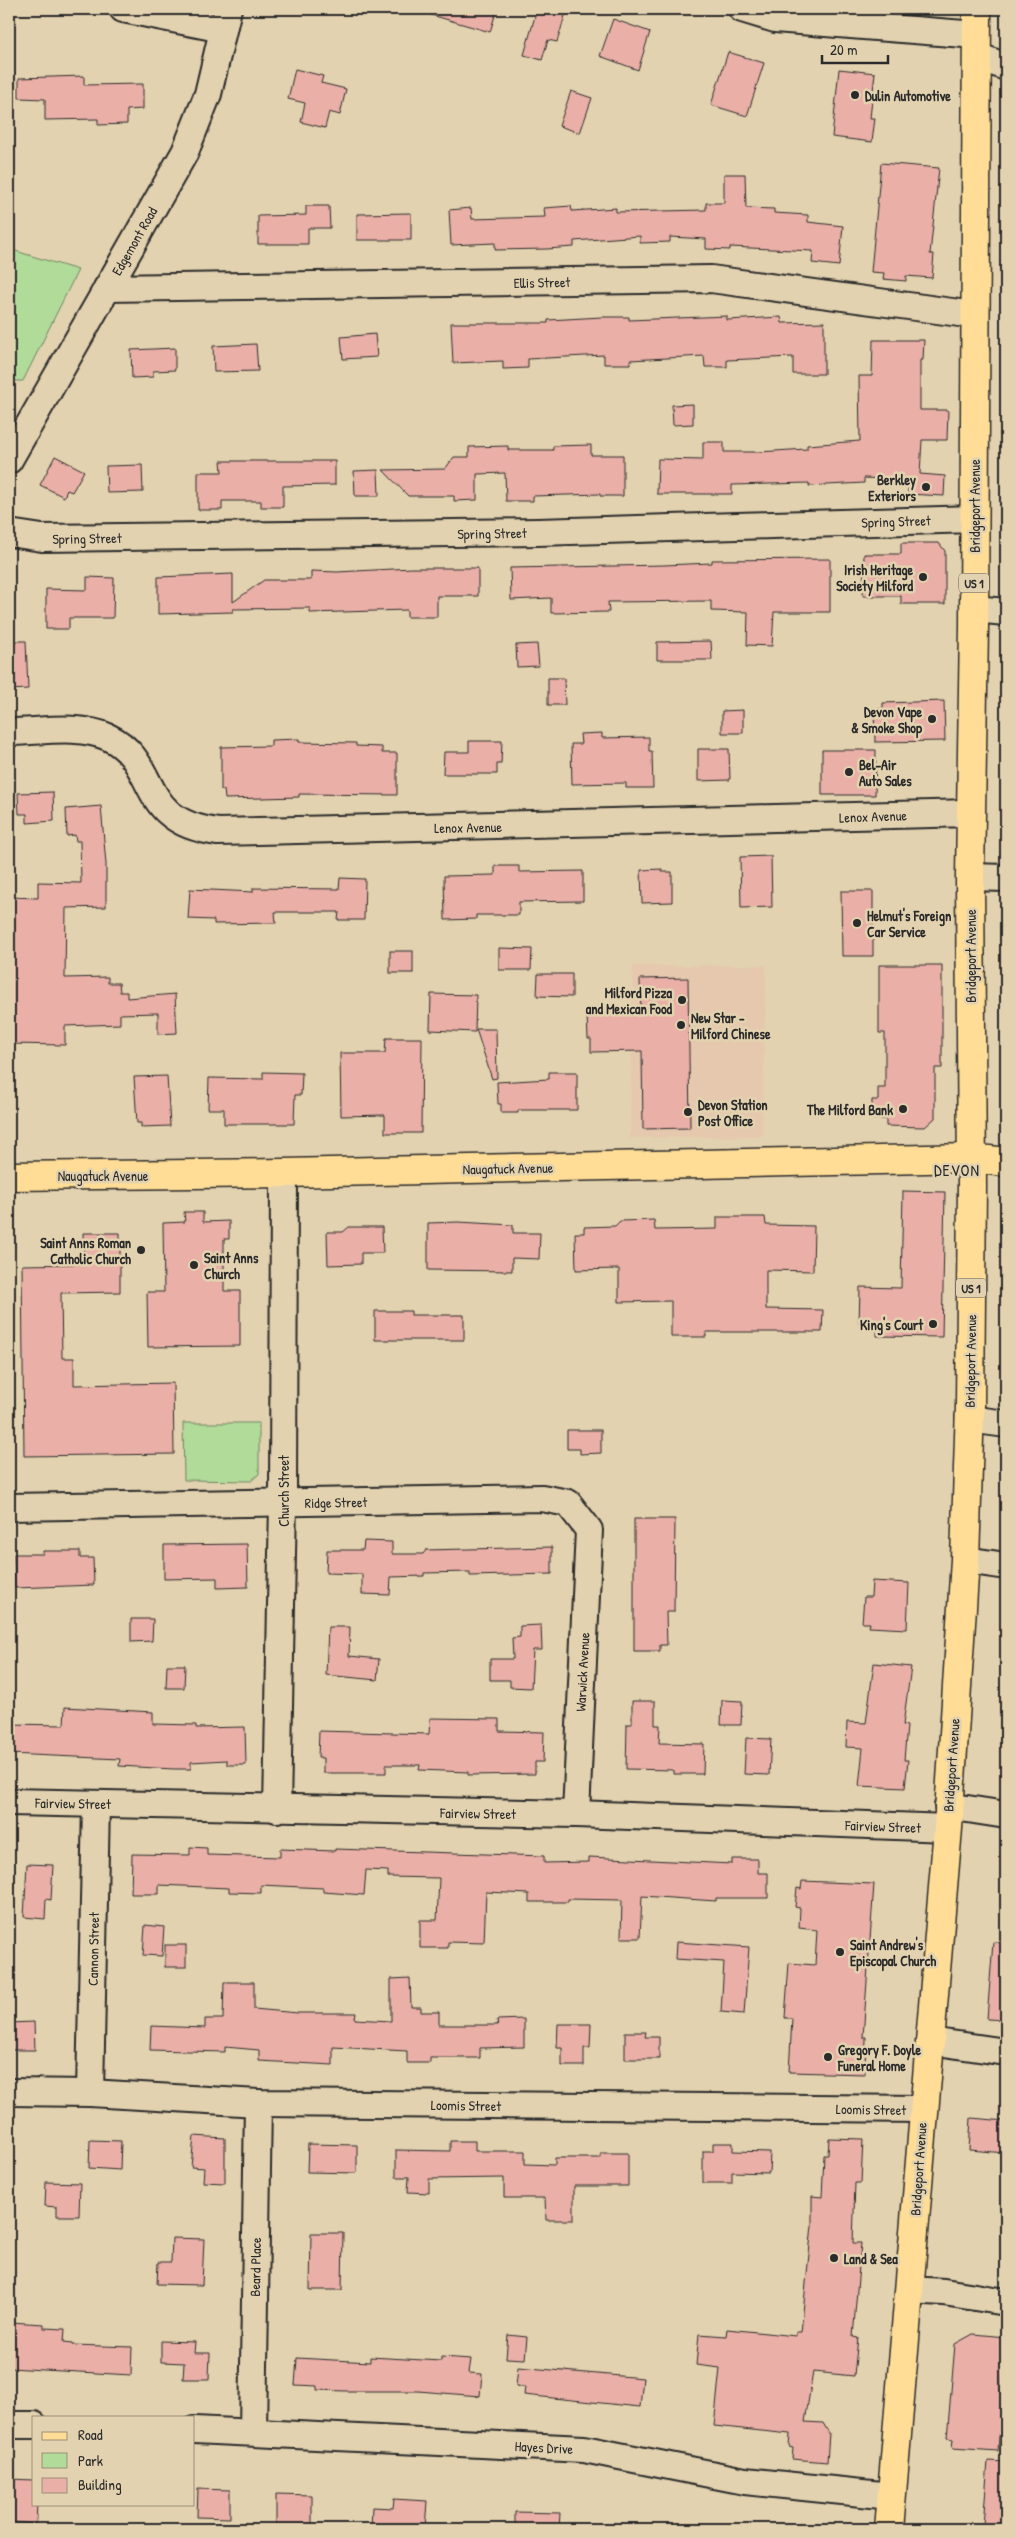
<svg xmlns="http://www.w3.org/2000/svg" width="1015" height="2538" viewBox="0 0 1015 2538" font-family="'Patrick Hand',sans-serif">
	<rect width="100%" height="100%" fill="#e3d2af"/>
	<filter id="ink" filterUnits="userSpaceOnUse"><feTurbulence type="fractalNoise" baseFrequency=".02" numOctaves="2"/><feDisplacementMap in="SourceGraphic" scale="10" xChannelSelector="R" yChannelSelector="G"/><feConvolveMatrix kernelMatrix="1 2 1 2 8 2 1 2 1" color-interpolation-filters="sRGB"/></filter>
	<g filter="url(#ink)">
		<polygon fill="#e5c8ad" points="766,965 762,1136 630,1138 633,966"/>
		<g fill="#b1db99" stroke="#6e8362">
			<polygon points="9,249 78,270 23,381 9,381"/>
			<polygon points="183,1423 259,1423 259,1474 251,1481 184,1480"/>
		</g>
		<g fill="#eaafa7" stroke="#2b2b2b">
			<polygon points="429,9 497,9 490,32 428,14"/>
			<polygon points="537,9 567,9 557,42 548,40 542,60 524,55"/>
			<polygon points="613,19 650,32 638,70 600,56"/>
			<polygon points="728,52 764,63 747,116 711,105"/>
			<polygon points="295,69 323,76 321,83 346,89 340,115 329,112 325,128 301,122 305,103 288,99"/>
			<polygon points="839,69 875,73 870,118 875,118 872,142 832,137"/>
			<polygon points="84,76 84,85 143,84 143,109 127,110 127,124 98,125 98,119 45,120 45,99 19,98 19,78"/>
			<polygon points="571,91 592,98 580,133 559,126"/>
			<polygon points="881,163 939,168 930,254 934,254 932,278 906,276 906,281 883,279 884,273 871,272"/>
			<polygon points="724,174 745,174 746,208 774,209 774,213 808,215 808,222 843,226 839,266 812,263 813,251 730,247 730,250 706,249 706,239 670,237 670,242 640,243 640,236 574,241 574,247 547,249 495,250 495,243 451,245 449,210 471,208 472,219 545,217 544,208 571,206 572,211 616,208 616,212 706,210 706,203 724,203"/>
			<polygon points="306,206 329,206 330,228 308,228 308,244 258,244 258,216 306,215"/>
			<polygon points="411,213 411,240 357,240 357,214"/>
			<polygon points="727,316 727,320 781,317 782,323 824,322 824,374 793,374 793,357 727,360 727,367 705,367 704,356 630,360 630,364 604,364 604,355 528,359 528,368 503,369 503,361 453,363 451,323 548,323 548,320 602,317 629,317 629,320"/>
			<polygon points="375,334 377,357 343,359 341,337"/>
			<polygon points="873,340 924,340 923,360 920,360 920,410 948,410 947,440 922,440 920,474 945,476 944,496 908,494 908,480 864,478 864,483 809,486 809,483 732,485 732,494 657,494 658,459 703,460 703,442 724,442 724,452 758,452 807,449 807,445 860,441 859,376 872,376"/>
			<polygon points="256,344 258,371 214,372 213,346"/>
			<polygon points="175,348 175,370 153,371 153,377 132,378 131,350"/>
			<polygon points="693,404 693,424 673,425 672,405"/>
			<polygon points="591,445 591,455 623,455 623,496 600,496 600,494 533,496 533,501 506,501 505,473 477,474 477,500 454,501 454,496 408,496 383,470 445,469 454,457 469,457 469,447 508,446 508,450 553,450 553,446"/>
			<polygon points="55,456 84,471 72,492 67,490 64,497 40,485"/>
			<polygon points="221,461 335,461 335,485 283,486 283,507 261,507 261,501 222,501 222,510 198,510 198,472 222,472"/>
			<polygon points="142,465 143,492 107,493 106,466"/>
			<polygon points="378,470 379,496 355,496 354,471"/>
			<polygon points="901,543 939,543 945,551 945,604 901,604 901,596 863,596 864,554 901,554"/>
			<polygon points="830,559 830,612 774,612 772,646 747,645 748,612 711,611 711,601 608,602 609,612 551,613 551,598 511,600 510,568 664,565 712,563 712,560"/>
			<polygon points="412,568 478,568 478,596 437,596 437,617 407,617 407,610 310,613 310,608 233,609 233,612 158,614 158,577 233,574 233,602 264,580 311,580 311,571 337,572"/>
			<polygon points="87,577 114,578 113,618 69,618 69,629 46,629 46,589 87,590"/>
			<polygon points="9,641 26,641 28,689 9,690"/>
			<polygon points="711,641 712,660 657,660 657,642"/>
			<polygon points="537,644 539,666 517,667 516,645"/>
			<polygon points="548,678 564,678 565,705 548,705"/>
			<polygon points="944,701 945,741 875,742 874,709 883,709 883,703"/>
			<polygon points="743,710 743,733 722,733 722,711"/>
			<polygon points="602,733 602,738 649,737 649,751 652,751 653,788 626,788 626,783 572,784 571,744 581,744 580,734"/>
			<polygon points="299,739 299,742 356,743 356,746 382,747 382,753 397,753 397,795 299,794 299,797 225,799 224,790 221,790 221,747 271,746 271,740"/>
			<polygon points="469,741 502,741 501,764 497,764 497,774 443,774 444,752 469,752"/>
			<polygon points="698,749 729,749 730,780 698,781"/>
			<polygon points="822,750 876,750 875,795 822,795"/>
			<polygon points="53,792 54,821 27,823 27,814 19,814 18,793"/>
			<polygon points="101,806 106,864 106,907 66,908 65,978 108,977 108,983 119,983 120,992 127,992 127,998 175,994 177,1033 158,1034 158,1013 120,1014 120,1024 65,1026 65,1045 9,1044 9,897 38,898 38,882 81,883 80,841 76,841 75,835 67,836 66,809"/>
			<polygon points="771,856 772,907 741,908 740,857"/>
			<polygon points="495,866 519,866 519,872 583,871 583,901 519,902 519,915 476,915 476,919 445,920 444,876 495,875"/>
			<polygon points="662,869 662,872 672,872 672,902 642,903 641,870"/>
			<polygon points="340,878 365,879 364,920 338,920 339,912 275,912 276,923 214,924 214,920 188,919 190,889 253,892 253,888 339,889"/>
			<polygon points="841,891 873,891 873,956 842,956"/>
			<polygon points="499,948 532,949 531,970 499,970"/>
			<rect x="390" y="951" width="23" height="22"/>
			<polygon points="879,965 942,965 942,1068 935,1068 935,1118 925,1127 886,1126 886,1119 872,1119 872,1100 878,1100 878,1088 885,1088 885,1033 879,1033"/>
			<polygon points="538,974 572,974 572,997 537,996"/>
			<polygon points="688,978 690,1128 643,1129 642,1051 591,1052 591,1039 588,1039 587,1015 641,1013 640,979"/>
			<polygon points="431,994 476,995 475,1032 430,1030"/>
			<polygon points="476,1029 496,1029 497,1078 492,1079"/>
			<polygon points="386,1038 422,1038 421,1133 385,1133 385,1115 341,1116 340,1053 385,1053"/>
			<polygon points="263,1072 302,1073 301,1095 295,1095 294,1124 224,1124 224,1109 208,1109 209,1078 263,1079"/>
			<polygon points="549,1072 577,1072 577,1110 518,1110 518,1113 501,1113 501,1104 498,1104 497,1082 549,1079"/>
			<polygon points="167,1076 170,1126 141,1127 141,1123 137,1123 134,1077"/>
			<polygon points="903,1191 945,1192 942,1337 877,1336 877,1324 859,1324 860,1287 901,1288"/>
			<polygon points="184,1212 203,1212 203,1222 229,1221 229,1239 224,1239 224,1291 240,1291 240,1346 148,1347 147,1292 164,1292 163,1223 185,1222"/>
			<polygon points="717,1217 765,1217 766,1225 814,1226 813,1271 766,1270 766,1309 823,1310 822,1332 706,1332 706,1337 671,1337 671,1301 619,1302 619,1269 576,1270 575,1233 584,1233 584,1227 615,1226 620,1221 654,1220 655,1230 717,1229"/>
			<polygon points="458,1222 513,1225 513,1233 540,1233 539,1259 512,1258 512,1271 428,1270 428,1223"/>
			<polygon points="349,1227 382,1227 383,1253 361,1253 361,1264 328,1265 327,1232 343,1232"/>
			<polygon points="83,1233 120,1233 120,1292 61,1293 62,1358 74,1358 74,1385 173,1383 174,1454 24,1456 22,1265 84,1264"/>
			<polygon points="375,1311 411,1311 411,1315 464,1315 464,1340 375,1340"/>
			<polygon points="567,1430 601,1430 601,1453 580,1454 580,1449 567,1449"/>
			<polygon points="634,1519 675,1519 674,1612 666,1612 667,1645 660,1645 660,1651 634,1651"/>
			<polygon points="364,1541 392,1542 392,1554 423,1554 426,1550 552,1547 552,1574 470,1576 470,1572 424,1573 424,1576 391,1577 390,1595 362,1594 362,1574 326,1573 327,1550 363,1550"/>
			<polygon points="247,1544 248,1587 217,1588 217,1578 164,1579 164,1545"/>
			<polygon points="43,1551 80,1551 80,1558 93,1558 94,1585 15,1588 14,1554 43,1554"/>
			<polygon points="872,1581 909,1583 907,1629 869,1627 870,1623 862,1623 864,1597 871,1597"/>
			<polygon points="131,1619 153,1619 152,1641 131,1642"/>
			<polygon points="541,1625 542,1650 533,1650 531,1688 510,1687 510,1680 490,1680 490,1659 513,1659 512,1638 520,1637 520,1626"/>
			<polygon points="328,1627 350,1627 349,1656 379,1659 377,1680 326,1675"/>
			<polygon points="874,1663 911,1667 903,1725 907,1726 904,1760 908,1760 905,1788 859,1786 863,1748 846,1747 847,1722 866,1723"/>
			<polygon points="167,1665 185,1665 184,1688 166,1688"/>
			<polygon points="722,1700 742,1701 741,1725 721,1725"/>
			<polygon points="632,1701 655,1701 655,1725 660,1725 659,1743 704,1744 703,1774 673,1774 673,1770 626,1769 627,1724 632,1724"/>
			<polygon points="65,1707 153,1712 153,1724 196,1725 196,1728 245,1727 246,1765 227,1765 227,1760 191,1762 191,1769 174,1769 119,1766 120,1759 9,1754 9,1724 64,1725"/>
			<polygon points="430,1718 499,1719 499,1731 544,1732 543,1762 535,1762 535,1774 468,1775 468,1772 419,1770 420,1765 386,1765 386,1773 323,1773 323,1758 318,1758 319,1731 429,1734"/>
			<polygon points="746,1738 771,1739 769,1775 744,1774"/>
			<polygon points="190,1847 207,1848 207,1855 280,1857 280,1849 335,1851 335,1849 544,1856 544,1863 589,1862 589,1857 732,1864 732,1859 758,1859 758,1873 768,1873 768,1898 716,1898 716,1901 642,1896 640,1938 621,1938 622,1900 568,1899 568,1902 529,1902 529,1894 486,1892 484,1943 448,1942 448,1948 420,1948 420,1920 437,1920 439,1878 388,1877 388,1871 366,1870 364,1895 323,1892 323,1888 261,1885 261,1893 229,1892 229,1888 159,1885 159,1894 131,1894 132,1854 190,1855"/>
			<polygon points="27,1864 53,1865 51,1900 46,1899 45,1919 24,1917"/>
			<polygon points="802,1881 874,1884 863,2037 866,2037 865,2074 789,2072 792,2018 785,2018 789,1963 815,1965 817,1930 799,1928 800,1908 795,1907 797,1888 801,1889"/>
			<polygon points="145,1925 164,1927 162,1956 143,1955"/>
			<polygon points="676,1942 749,1947 744,2014 721,2012 724,1962 675,1959"/>
			<polygon points="993,1942 1006,1943 1006,2020 987,2019"/>
			<rect x="165" y="1945" width="21" height="22"/>
			<polygon points="410,1978 411,2007 421,2007 421,2012 439,2012 439,2025 498,2025 497,2020 524,2019 524,2047 480,2048 480,2058 430,2058 430,2063 407,2063 407,2051 333,2047 333,2065 259,2061 259,2050 225,2047 225,2052 150,2050 151,2026 205,2028 205,2019 223,2019 224,1982 254,1982 254,2009 298,2013 356,2013 355,2019 391,2021 391,1979"/>
			<polygon points="34,2022 35,2050 9,2050 9,2023"/>
			<polygon points="558,2024 591,2024 590,2048 584,2048 584,2066 562,2066 562,2048 557,2048"/>
			<polygon points="625,2032 646,2032 645,2037 659,2037 659,2059 625,2059"/>
			<polygon points="971,2118 1006,2121 1006,2153 969,2150"/>
			<polygon points="194,2136 225,2138 225,2183 203,2182 204,2168 191,2167"/>
			<polygon points="829,2138 863,2139 861,2183 855,2183 853,2243 861,2243 853,2337 858,2338 854,2376 813,2372 805,2422 823,2423 829,2433 827,2462 792,2459 793,2448 789,2447 790,2434 714,2426 720,2368 696,2365 699,2334 726,2336 727,2329 796,2336 796,2332 801,2332 812,2225 812,2196 822,2197 824,2155 828,2155"/>
			<polygon points="90,2140 121,2141 120,2170 89,2168"/>
			<polygon points="450,2141 475,2141 475,2151 525,2151 525,2164 555,2165 555,2158 601,2158 601,2153 628,2153 628,2186 574,2186 574,2220 546,2220 545,2198 504,2198 504,2178 429,2179 429,2193 408,2192 409,2177 396,2177 396,2150 450,2151"/>
			<polygon points="713,2143 733,2143 733,2151 770,2152 769,2173 732,2172 732,2183 703,2183 703,2151 713,2151"/>
			<polygon points="308,2144 357,2145 357,2173 307,2172"/>
			<polygon points="46,2182 80,2183 79,2216 57,2216 57,2207 45,2206"/>
			<polygon points="311,2233 343,2233 342,2290 310,2290"/>
			<polygon points="172,2238 204,2239 202,2285 157,2284 158,2262 171,2262"/>
			<polygon points="9,2322 44,2324 44,2328 65,2329 64,2342 73,2343 73,2345 132,2347 131,2375 9,2368"/>
			<polygon points="973,2334 1006,2337 998,2451 952,2448 953,2439 947,2438 955,2344"/>
			<polygon points="508,2335 527,2337 525,2359 506,2358"/>
			<polygon points="161,2341 195,2342 194,2353 210,2353 209,2379 183,2379 184,2363 161,2362"/>
			<polygon points="370,2357 441,2361 441,2357 471,2359 469,2373 482,2374 480,2396 418,2391 346,2391 317,2390 317,2386 295,2385 297,2358 370,2362"/>
			<polygon points="518,2367 643,2378 640,2407 524,2395 525,2387 516,2386"/>
			<polygon points="988,2461 1006,2462 1006,2527 983,2525"/>
			<polygon points="9,2479 34,2480 34,2504 37,2504 36,2524 12,2522 13,2507 9,2507"/>
			<polygon points="198,2489 230,2490 230,2518 197,2517"/>
			<polygon points="276,2494 312,2495 312,2525 276,2525"/>
			<polygon points="394,2499 427,2501 425,2529 371,2529 372,2507 393,2508"/>
			<polygon points="515,2512 560,2513 559,2529 515,2529"/>
		</g>
		<g fill="none" stroke-linecap="round" stroke-linejoin="round">
			<g stroke="#2b2b2b" stroke-width="30">
				<g id="minor">
					<polyline points="123,9 223,29"/>
					<polyline points="742,9 775,19 977,35"/>
					<polyline points="977,56 1006,67"/>
					<polyline points="107,288 711,279 974,315"/>
					<polyline points="9,460 185,152 208,94 228,9"/>
					<polyline points="9,533 42,538 538,532 975,519"/>
					<polyline points="974,609 1006,612"/>
					<path d="M9,732c30,0 70,-8 99,5 53,25 27,85 110,95l753,-19"/>
					<polyline points="970,877 1006,878"/>
					<polyline points="969,1419 1006,1424"/>
					<polyline points="9,1507 542,1498 568,1503 589,1530 576,1814"/>
					<polyline points="965,1560 1006,1566"/>
					<polyline points="9,1802 576,1814 948,1828"/>
					<polyline points="948,1806 1006,1815"/>
					<polyline points="277,1809 283,1503 284,1173"/>
					<polyline points="930,2041 1006,2052"/>
					<polyline points="9,2092 90,2093 258,2103 923,2109"/>
					<polyline points="90,2093 96,1804"/>
					<polyline points="909,2290 944,2292 1006,2302"/>
					<polyline points="9,2425 34,2425"/>
					<polyline points="194,2430 584,2449 745,2481 891,2496"/>
					<polyline points="253,2432 258,2103"/>
				</g>
			</g>
			<g stroke="#2b2b2b" stroke-width="31">
				<g id="major">
					<polyline points="9,1176 284,1173 971,1158 1006,1162"/>
					<polyline points="889,2529 948,1828 965,1560 970,1406 972,1186 970,877 974,627 977,9"/>
				</g>
			</g>
			<use href="#minor" stroke="#e3d2af" stroke-width="26"/>
			<use href="#major" stroke="#ffdd96" stroke-width="28"/>
		</g>
	</g>
	<g fill="#2b2b2b" stroke="#e3d2af" stroke-width="2">
		<circle cx="855" cy="95" r="5"/>
		<circle cx="926" cy="487" r="5"/>
		<circle cx="923" cy="577" r="5"/>
		<circle cx="932" cy="719" r="5"/>
		<circle cx="849" cy="772" r="5"/>
		<circle cx="857" cy="923" r="5"/>
		<circle cx="682" cy="1000" r="5"/>
		<circle cx="681" cy="1025" r="5"/>
		<circle cx="903" cy="1109" r="5"/>
		<circle cx="688" cy="1112" r="5"/>
		<circle cx="141" cy="1250" r="5"/>
		<circle cx="194" cy="1265" r="5"/>
		<circle cx="933" cy="1324" r="5"/>
		<circle cx="840" cy="1952" r="5"/>
		<circle cx="828" cy="2057" r="5"/>
		<circle cx="834" cy="2258" r="5"/>
	</g>
	<g text-anchor="middle" dominant-baseline="central" stroke-width="5" stroke-linejoin="round" paint-order="stroke">
		<g fill="#e3d2af" stroke="#625d53" stroke-width="1">
			<rect x="959" y="573.5" width="30" height="19" rx="4"/>
			<rect x="956" y="1278.5" width="30" height="19" rx="4"/>
		</g>
		<g font-size="12" font-weight="bold" fill="#2b2b2b">
			<text x="974" y="583">US 1</text>
			<text x="971" y="1288">US 1</text>
		</g>
		<g font-size="14" font-weight="bold" fill="#2b2b2b" stroke="#e3d2af" text-anchor="start">
			<text x="865" y="95">Dulin Automotive</text>
			<text x="916" y="479" text-anchor="end">Berkley<tspan x="916" dy="16">Exteriors</tspan></text>
			<text x="913" y="569" text-anchor="end">Irish Heritage<tspan x="913" dy="16">Society Milford</tspan></text>
			<text x="922" y="711" text-anchor="end">Devon Vape<tspan x="922" dy="16">&amp; Smoke Shop</tspan></text>
			<text x="859" y="764">Bel-Air<tspan x="859" dy="16">Auto Sales</tspan></text>
			<text x="867" y="915">Helmut's Foreign<tspan x="867" dy="16">Car Service</tspan></text>
			<text x="672" y="992" text-anchor="end">Milford Pizza<tspan x="672" dy="16">and Mexican Food</tspan></text>
			<text x="691" y="1017">New Star -<tspan x="691" dy="16">Milford Chinese</tspan></text>
			<text x="698" y="1104">Devon Station<tspan x="698" dy="16">Post Office</tspan></text>
			<text x="893" y="1109" text-anchor="end">The Milford Bank</text>
			<text x="131" y="1242" text-anchor="end">Saint Anns Roman<tspan x="131" dy="16">Catholic Church</tspan></text>
			<text x="204" y="1257">Saint Anns<tspan x="204" dy="16">Church</tspan></text>
			<text x="923" y="1324" text-anchor="end">King's Court</text>
			<text x="850" y="1944">Saint Andrew's<tspan x="850" dy="16">Episcopal Church</tspan></text>
			<text x="838" y="2049">Gregory F. Doyle<tspan x="838" dy="16">Funeral Home</tspan></text>
			<text x="844" y="2258">Land &amp; Sea</text>
		</g>
		<g font-size="14" fill="#2b2b2b" stroke="#e3d2af">
			<text transform="translate(134 241) rotate(-60)">Edgemont Road</text>
			<text transform="translate(542 282) rotate(-1)">Ellis Street</text>
			<text transform="translate(974 506) rotate(-90)">Bridgeport Avenue</text>
			<text transform="translate(896 521) rotate(-2)">Spring Street</text>
			<text transform="translate(492 533) rotate(-1)">Spring Street</text>
			<text transform="translate(87 538) rotate(-1)">Spring Street</text>
			<text transform="translate(873 816) rotate(-2)">Lenox Avenue</text>
			<text transform="translate(468 827) rotate(-1)">Lenox Avenue</text>
			<text transform="translate(970 956) rotate(-90)">Bridgeport Avenue</text>
			<text transform="translate(508 1168) rotate(-1)">Naugatuck Avenue</text>
			<text x="103" y="1175">Naugatuck Avenue</text>
			<text transform="translate(970 1361) rotate(-89)">Bridgeport Avenue</text>
			<text transform="translate(283 1491) rotate(-90)">Church Street</text>
			<text transform="translate(336 1502) rotate(-1)">Ridge Street</text>
			<text transform="translate(582 1672) rotate(-87)">Warwick Avenue</text>
			<text transform="translate(951 1765) rotate(-86)">Bridgeport Avenue</text>
			<text transform="translate(73 1803) rotate(1)">Fairview Street</text>
			<text transform="translate(478 1813) rotate(1)">Fairview Street</text>
			<text transform="translate(883 1826) rotate(2)">Fairview Street</text>
			<text transform="translate(93 1949) rotate(-89)">Cannon Street</text>
			<text transform="translate(466 2105) rotate(1)">Loomis Street</text>
			<text transform="translate(871 2109) rotate(1)">Loomis Street</text>
			<text transform="translate(918 2169) rotate(-86)">Bridgeport Avenue</text>
			<text transform="translate(255 2267) rotate(-89)">Beard Place</text>
			<text transform="translate(544 2447) rotate(3)">Hayes Drive</text>
		</g>
		<g font-size="16" letter-spacing="1" fill="#2b2b2b" stroke="#e3d2af">
			<text x="957" y="1170">DEVON</text>
		</g>
	</g>
	<rect width="1015" height="2538" fill="none" stroke="#e3d2af" stroke-width="30"/>
	<rect x="15" y="15" width="985" height="2508" fill="none" stroke="#2b2b2b" stroke-width="2" filter="url(#ink)"/>
	<rect x="32" y="2416" width="162" height="90" fill="#e3d2af" stroke="#998f7a"/>
	<rect x="42" y="2432" width="25" height="8" fill="#ffdd96" stroke="#998f7a"/>
	<text x="78" y="2440" font-size="15" fill="#2b2b2b">Road</text>
	<rect x="42" y="2453" width="25" height="15" fill="#b1db99" stroke="#998f7a"/>
	<text x="78" y="2466" font-size="15" fill="#2b2b2b">Park</text>
	<rect x="42" y="2478" width="25" height="15" fill="#eaafa7" stroke="#998f7a"/>
	<text x="78" y="2490" font-size="15" fill="#2b2b2b">Building</text>
	<path d="M822 55v8h66v-8" fill="none" stroke="#2b2b2b" stroke-width="2.5"/>
	<text x="830" y="55" font-size="15" fill="#2b2b2b" stroke="#e3d2af" stroke-width="4" paint-order="stroke">20 m</text>
</svg>
